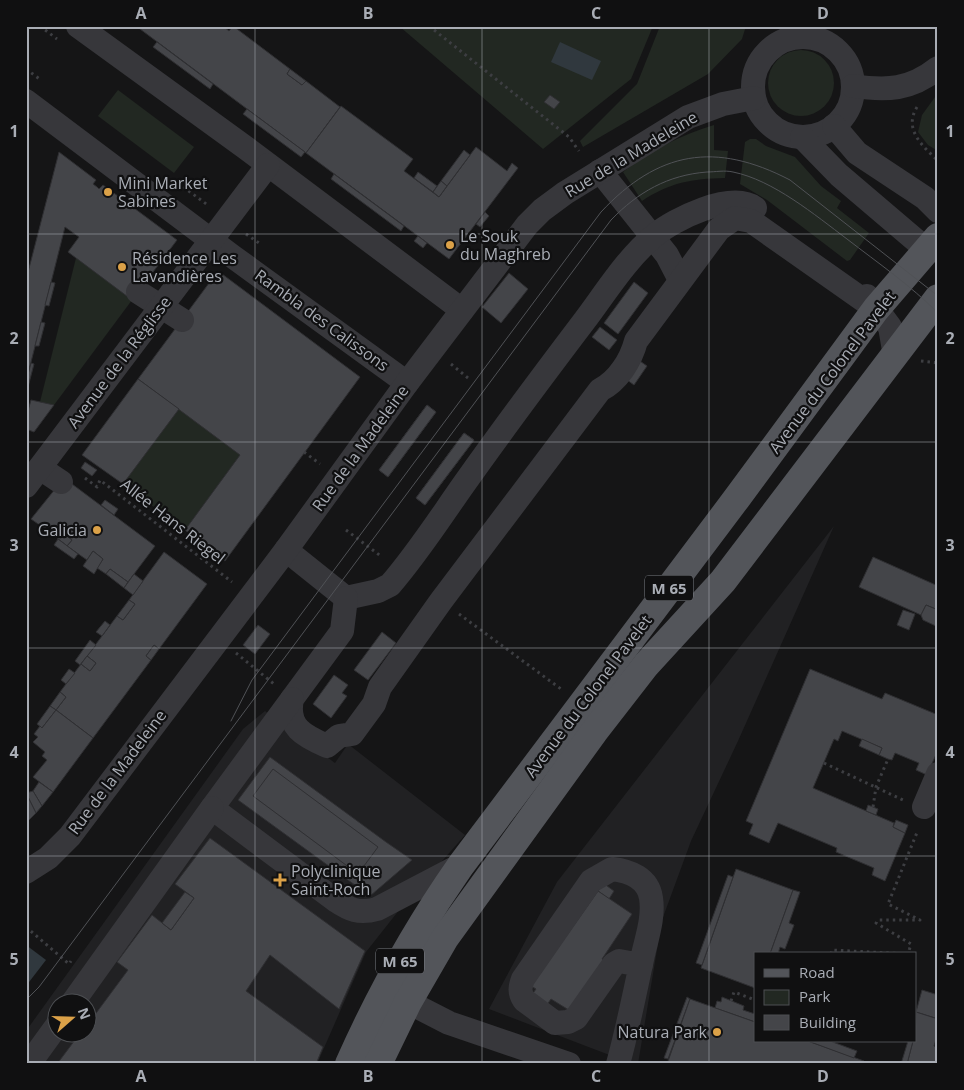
<svg xmlns="http://www.w3.org/2000/svg" width="964" height="1090" viewBox="0 0 964 1090" font-family="'Open Sans',sans-serif">
	<rect width="100%" height="100%" fill="#151516"/>
	<g fill="#212123" fill-rule="evenodd">
		<polygon points="834,526 738,741 691,841 662,920 638,1064 633,1064 489,1009 557,882"/>
		<path d="M265,711l70,52 13,-19 117,91 -65,74 -34,43 -49,112h-291v-33l217,-302zM58,1002h30v30h-30z"/>
	</g>
	<g fill="#222822">
		<polygon points="399,26 653,26 631,79 543,149"/>
		<polygon points="660,26 746,26 742,39 708,74 583,147 580,141 637,84"/>
		<circle cx="801" cy="83" r="33"/>
		<polygon points="118,90 194,147 174,173 98,116"/>
		<polygon points="938,93 938,151 928,145 918,132 922,115"/>
		<path d="M714,125v25l14,1 -3,27c-34,1 -54,4 -83,23l-19,-29c28,-22 58,-37 91,-47z"/>
		<polygon points="750,139 756,139 766,146 795,157 821,186 841,201 837,208 869,233 850,260 847,261 767,200 740,184 745,142"/>
		<polygon points="76,258 132,300 54,405 40,402"/>
		<polygon points="179,409 240,455 185,530 123,484"/>
	</g>
	<g fill="#30383e">
		<polygon points="560,42 601,61 592,80 551,62"/>
		<polygon points="26,945 46,960 26,986"/>
	</g>
	<g fill="#444549" stroke="#2f2f32">
		<polygon points="136,26 223,26 229,31 233,26 290,69 287,74 302,85 306,81 340,107 306,153"/>
		<polygon points="157,42 213,84 210,89 153,47"/>
		<polygon points="290,69 306,81 302,85 287,74"/>
		<polygon points="550,95 560,102 554,109 544,102"/>
		<polygon points="341,106 413,159 404,171 439,197 476,147 507,171 512,163 518,168 449,259 306,153"/>
		<polygon points="247,109 305,152 301,157 243,114"/>
		<polygon points="464,150 470,155 447,186 441,181"/>
		<polygon points="59,152 96,180 93,184 97,187 99,189 103,185 177,240 132,300 68,252 79,237 65,227 26,382 26,280"/>
		<polygon points="418,172 437,186 433,192 414,178"/>
		<polygon points="334,174 404,226 401,231 331,179"/>
		<polygon points="441,181 447,186 439,197 433,192"/>
		<polygon points="485,212 489,216 480,227 476,224"/>
		<polygon points="418,236 427,243 423,248 414,241"/>
		<polygon points="218,271 360,377 225,561 185,530 240,455 138,379"/>
		<polygon points="509,273 528,289 501,323 482,307"/>
		<polygon points="51,282 55,283 49,306 45,305"/>
		<polygon points="634,282 648,293 618,334 604,323"/>
		<polygon points="41,322 45,323 39,346 35,346"/>
		<polygon points="600,327 617,340 609,350 592,337"/>
		<polygon points="637,359 647,366 634,385 623,377"/>
		<polygon points="31,363 34,364 28,387 26,387 26,382"/>
		<polygon points="138,379 179,409 123,484 82,455"/>
		<polygon points="31,400 54,405 34,432 26,429 26,418"/>
		<polygon points="427,405 436,412 388,477 379,470"/>
		<polygon points="427,405 436,412 388,477 379,470"/>
		<polygon points="464,433 474,440 425,505 416,498"/>
		<polygon points="464,433 474,440 425,505 416,498"/>
		<polygon points="85,462 97,470 92,476 81,468"/>
		<polygon points="64,478 155,546 128,582 110,569 106,574 97,568 103,559 93,551 87,560 67,546 72,540 55,527 51,533 31,519"/>
		<polygon points="105,500 118,509 114,515 101,505"/>
		<polygon points="55,527 72,540 67,546 51,533"/>
		<polygon points="58,539 78,554 74,559 54,545"/>
		<polygon points="93,551 103,559 94,574 83,566"/>
		<polygon points="164,552 207,584 159,649 154,645 146,656 151,660 93,738 56,710 66,697 60,692 81,664 90,671 96,663 87,656 117,616 123,620 135,604 129,600"/>
		<polygon points="873,557 938,586 938,610 926,605 921,615 859,587"/>
		<polygon points="110,569 128,582 124,588 106,574"/>
		<polygon points="134,574 143,581 133,595 124,588"/>
		<polygon points="129,600 135,604 123,620 117,616"/>
		<polygon points="926,605 938,610 938,627 923,620 921,615"/>
		<polygon points="903,610 915,614 909,630 897,625"/>
		<polygon points="105,621 110,625 102,636 96,632"/>
		<polygon points="258,625 270,634 255,654 243,645"/>
		<polygon points="382,632 396,643 368,680 354,670"/>
		<polygon points="90,640 96,645 80,665 75,661"/>
		<polygon points="154,645 159,649 151,660 146,656"/>
		<polygon points="87,656 96,663 90,671 81,664"/>
		<polygon points="69,669 75,673 66,684 61,680"/>
		<polygon points="810,669 882,699 885,693 938,715 938,750 927,775 916,770 919,763 895,753 892,760 888,759 879,755 882,748 842,731 838,741 834,739 813,788 894,823 893,827 905,833 885,881 872,875 874,868 836,852 837,848 778,823 769,843 749,834 753,824 746,821"/>
		<polygon points="334,675 348,685 342,693 347,696 331,718 313,704"/>
		<polygon points="60,692 66,697 56,710 50,706"/>
		<polygon points="50,706 56,710 42,728 37,724"/>
		<polygon points="56,710 93,738 53,792 33,777 47,760 42,756 45,752 33,742 38,737 34,734 40,726 42,728"/>
		<polygon points="862,739 882,748 879,755 859,746"/>
		<polygon points="270,757 386,842 412,860 370,896 238,800"/>
		<polygon points="273,769 378,847 358,874 253,796"/>
		<polygon points="39,782 53,792 42,806 33,791"/>
		<polygon points="33,791 42,806 36,813 26,793"/>
		<polygon points="26,793 36,813 26,823"/>
		<polygon points="868,805 878,809 876,815 866,811"/>
		<polygon points="896,820 908,825 905,833 893,827"/>
		<polygon points="210,838 365,951 339,1009 270,955 246,991 323,1047 316,1064 57,1064 81,1032 88,1032 88,1024 128,970 117,962 152,915 171,930 194,898 175,884"/>
		<polygon points="736,869 793,890 770,954 755,954 755,988 701,968"/>
		<polygon points="728,875 733,877 702,965 696,963"/>
		<polygon points="603,883 614,891 609,899 598,891"/>
		<polygon points="793,890 800,892 789,923 794,925 785,949 780,947 778,954 770,954"/>
		<polygon points="598,891 632,914 602,959 606,962 572,1012 551,999 546,1006 531,996 536,989 531,986"/>
		<polygon points="185,892 194,898 171,930 162,923"/>
		<polygon points="922,990 938,995 938,1019 916,1012"/>
		<polygon points="687,997 690,999 668,1059 664,1058"/>
		<polygon points="722,997 744,1006 743,1010 755,1014 755,1022 715,1008 717,1001 721,1002"/>
		<polygon points="690,999 755,1022 755,1041 808,1041 864,1061 863,1064 667,1064"/>
		<polygon points="916,1012 938,1019 938,1033 934,1046 938,1048 938,1054 935,1064 907,1064 913,1041 915,1041"/>
		<polygon points="808,1041 830,1041 857,1051 854,1058"/>
		<polygon points="908,1041 913,1041 907,1064 901,1064"/>
	</g>
	<g fill="none" stroke-linecap="round" stroke-linejoin="round">
		<g stroke="#3d3e42" stroke-width="3" stroke-dasharray="2.5 4" stroke-linecap="butt">
			<polyline points="40,26 57,39"/>
			<polyline points="429,26 569,137 579,151"/>
			<polyline points="26,69 41,80"/>
			<path d="M917,107c-14,23 6,39 21,54"/>
			<polyline points="178,183 209,206"/>
			<polyline points="246,234 259,243"/>
			<polyline points="921,361 938,363"/>
			<polyline points="451,364 468,378"/>
			<polyline points="304,452 320,464"/>
			<polyline points="85,478 97,487 100,480 232,582"/>
			<polyline points="346,530 382,557"/>
			<polyline points="459,614 561,689"/>
			<polyline points="236,653 274,684"/>
			<polyline points="824,763 903,800"/>
			<polyline points="873,807 876,787 888,759"/>
			<polyline points="26,927 69,964 71,961"/>
			<polyline points="831,954 832,950 908,954 911,944 876,923 879,920 920,920 888,904 918,830"/>
			<polyline points="731,1001 734,992 755,1000"/>
		</g>
		<g stroke="#37373b" stroke-width="24">
			<polyline points="78,26 246,148 462,310"/>
			<circle cx="803" cy="87" r="50"/>
			<path d="M853,86c34,5 57,4 85,-18"/>
			<polyline points="26,101 232,256 407,383"/>
			<polyline points="834,126 857,153 925,198 938,211"/>
			<polyline points="802,137 839,175 927,250"/>
			<polyline points="600,171 667,255 680,280"/>
			<polyline points="138,292 182,320"/>
			<polyline points="867,296 890,327 895,356"/>
			<polyline points="40,468 61,482"/>
			<polyline points="26,486 268,165"/>
			<path d="M286,550l60,48 32,-7 12,-6c27,-31 50,-67 74,-101 39,-55 80,-110 121,-164 21,-28 42,-62 69,-84 20,-17 77,-45 101,-28"/>
			<path d="M346,598l-4,33 -50,68c-6,28 12,37 35,47l12,-10 13,-2 22,-30 6,-17 61,-86 159,-211c18,-9 31,-30 36,-49l83,-112 16,-11 16,3 125,88"/>
			<path d="M292,699l-80,109 123,92c15,10 24,14 42,9l84,-44"/>
			<polyline points="924,807 938,774"/>
			<polyline points="26,872 48,858 70,836 286,550 407,383 527,225 542,210 565,193 688,117 723,104 754,98"/>
			<polyline points="73,1002 212,808"/>
			<polyline points="408,1002 449,1023 569,1064"/>
			<polyline points="29,1064 58,1024"/>
			<path d="M618,1064c10,-36 17,-73 25,-109 4,-18 11,-38 8,-57 -3,-20 -21,-27 -39,-29l-21,12 -68,98c-3,8 -4,13 1,21l31,23 13,-1 8,-4 38,-54 5,-3 22,4"/>
		</g>
		<g stroke="#53555a" stroke-width="28">
			<path d="M349,1064c31,-70 68,-136 112,-199l276,-367 139,-189 62,-72"/>
			<polyline points="378,1064 408,1002 445,938 594,732 646,665 723,581 938,298"/>
		</g>
		<g stroke="#505256" stroke-width="1">
			<path d="M231,721l21,-41 349,-468c57,-61 114,-71 189,-32l148,116"/>
			<path d="M26,1000l13,-13 50,-67 522,-700c27,-28 57,-45 96,-48 8,0 18,-2 26,0 40,8 82,43 114,67 31,24 63,46 91,74"/>
		</g>
	</g>
	<path fill="none" stroke="#a9adb5" stroke-width="1" stroke-opacity="0.55" d="M255,26v1038M482,26v1038M709,26v1038M26,234h912M26,442h912M26,648h912M26,856h912"/>
	<g fill="#dba148" stroke="#101011" stroke-width="2">
		<circle cx="108" cy="192" r="5"/>
		<circle cx="450" cy="245" r="5"/>
		<circle cx="122" cy="267" r="5"/>
		<circle cx="97" cy="530" r="5"/>
		<path d="M277.5 872.5h5v5h5v5h-5v5h-5v-5h-5v-5h5z"/>
		<circle cx="717" cy="1032" r="5"/>
	</g>
	<g text-anchor="middle" dominant-baseline="central" stroke-width="4.5" stroke-linejoin="round" paint-order="stroke">
		<g fill="#101011" stroke="#7b7e84" stroke-width="1">
			<rect x="645" y="575.5" width="48" height="25" rx="4"/>
			<rect x="376" y="948.5" width="48" height="25" rx="4"/>
		</g>
		<g font-size="15" font-weight="bold" fill="#a9adb5">
			<text x="669" y="588">M 65</text>
			<text x="400" y="961">M 65</text>
		</g>
		<g font-size="16" fill="#a9adb5" stroke="#101011">
			<text transform="translate(631 154) rotate(-31)">Rue de la Madeleine</text>
			<text transform="translate(322 320) rotate(36)">Rambla des Calissons</text>
			<text transform="translate(119 362) rotate(-53)">Avenue de la Réglisse</text>
			<text transform="translate(832 372) rotate(-53)">Avenue du Colonel Pavelet</text>
			<text transform="translate(360 448) rotate(-54)">Rue de la Madeleine</text>
			<text transform="translate(173 521) rotate(38)">Allée Hans Riegel</text>
			<text transform="translate(588 696) rotate(-53)">Avenue du Colonel Pavelet</text>
			<text transform="translate(117 772) rotate(-53)">Rue de la Madeleine</text>
		</g>
		<g font-size="16" fill="#a9adb5" stroke="#101011" text-anchor="start">
			<text x="118" y="183">Mini Market<tspan x="118" dy="18">Sabines</tspan></text>
			<text x="460" y="236">Le Souk<tspan x="460" dy="18">du Maghreb</tspan></text>
			<text x="132" y="258">Résidence Les<tspan x="132" dy="18">Lavandières</tspan></text>
			<text x="87" y="530" text-anchor="end">Galicia</text>
			<text x="291" y="871">Polyclinique<tspan x="291" dy="18">Saint-Roch</tspan></text>
			<text x="707" y="1032" text-anchor="end">Natura Park</text>
		</g>
	</g>
	<rect width="964" height="1090" fill="none" stroke="#101011" stroke-width="55"/>
	<rect x="754" y="952" width="162" height="90" fill="#101011" stroke="#4d4f53"/>
	<rect x="764" y="969" width="25" height="8" fill="#53555a" stroke="#4d4f53"/>
	<text x="799" y="978" font-size="15" fill="#a9adb5">Road</text>
	<rect x="764" y="990" width="25" height="15" fill="#222822" stroke="#4d4f53"/>
	<text x="799" y="1002" font-size="15" fill="#a9adb5">Park</text>
	<rect x="764" y="1015" width="25" height="15" fill="#444549" stroke="#4d4f53"/>
	<text x="799" y="1028" font-size="15" fill="#a9adb5">Building</text>
	<g transform="translate(72 1018) rotate(70)"><circle r="24" fill="#101011" stroke="#4d4f53"/>
	<path d="M0-4L9 19L0 12L-9 19Z" fill="#dba148"/>
	<text y="-8" font-size="14" font-weight="bold" text-anchor="middle" fill="#a9adb5">N</text>
	</g>
	<rect x="28" y="28" width="908" height="1034" fill="none" stroke="#a9adb5" stroke-width="2"/>
	<g font-size="16" text-anchor="middle" font-weight="bold" fill="#a9adb5">
		<text x="141" y="19">A</text>
		<text x="368" y="19">B</text>
		<text x="596" y="19">C</text>
		<text x="823" y="19">D</text>
		<text x="14" y="137">1</text>
		<text x="950" y="137">1</text>
		<text x="14" y="344">2</text>
		<text x="950" y="344">2</text>
		<text x="14" y="551">3</text>
		<text x="950" y="551">3</text>
		<text x="14" y="758">4</text>
		<text x="950" y="758">4</text>
		<text x="14" y="965">5</text>
		<text x="950" y="965">5</text>
		<text x="141" y="1082">A</text>
		<text x="368" y="1082">B</text>
		<text x="596" y="1082">C</text>
		<text x="823" y="1082">D</text>
	</g>
</svg>
